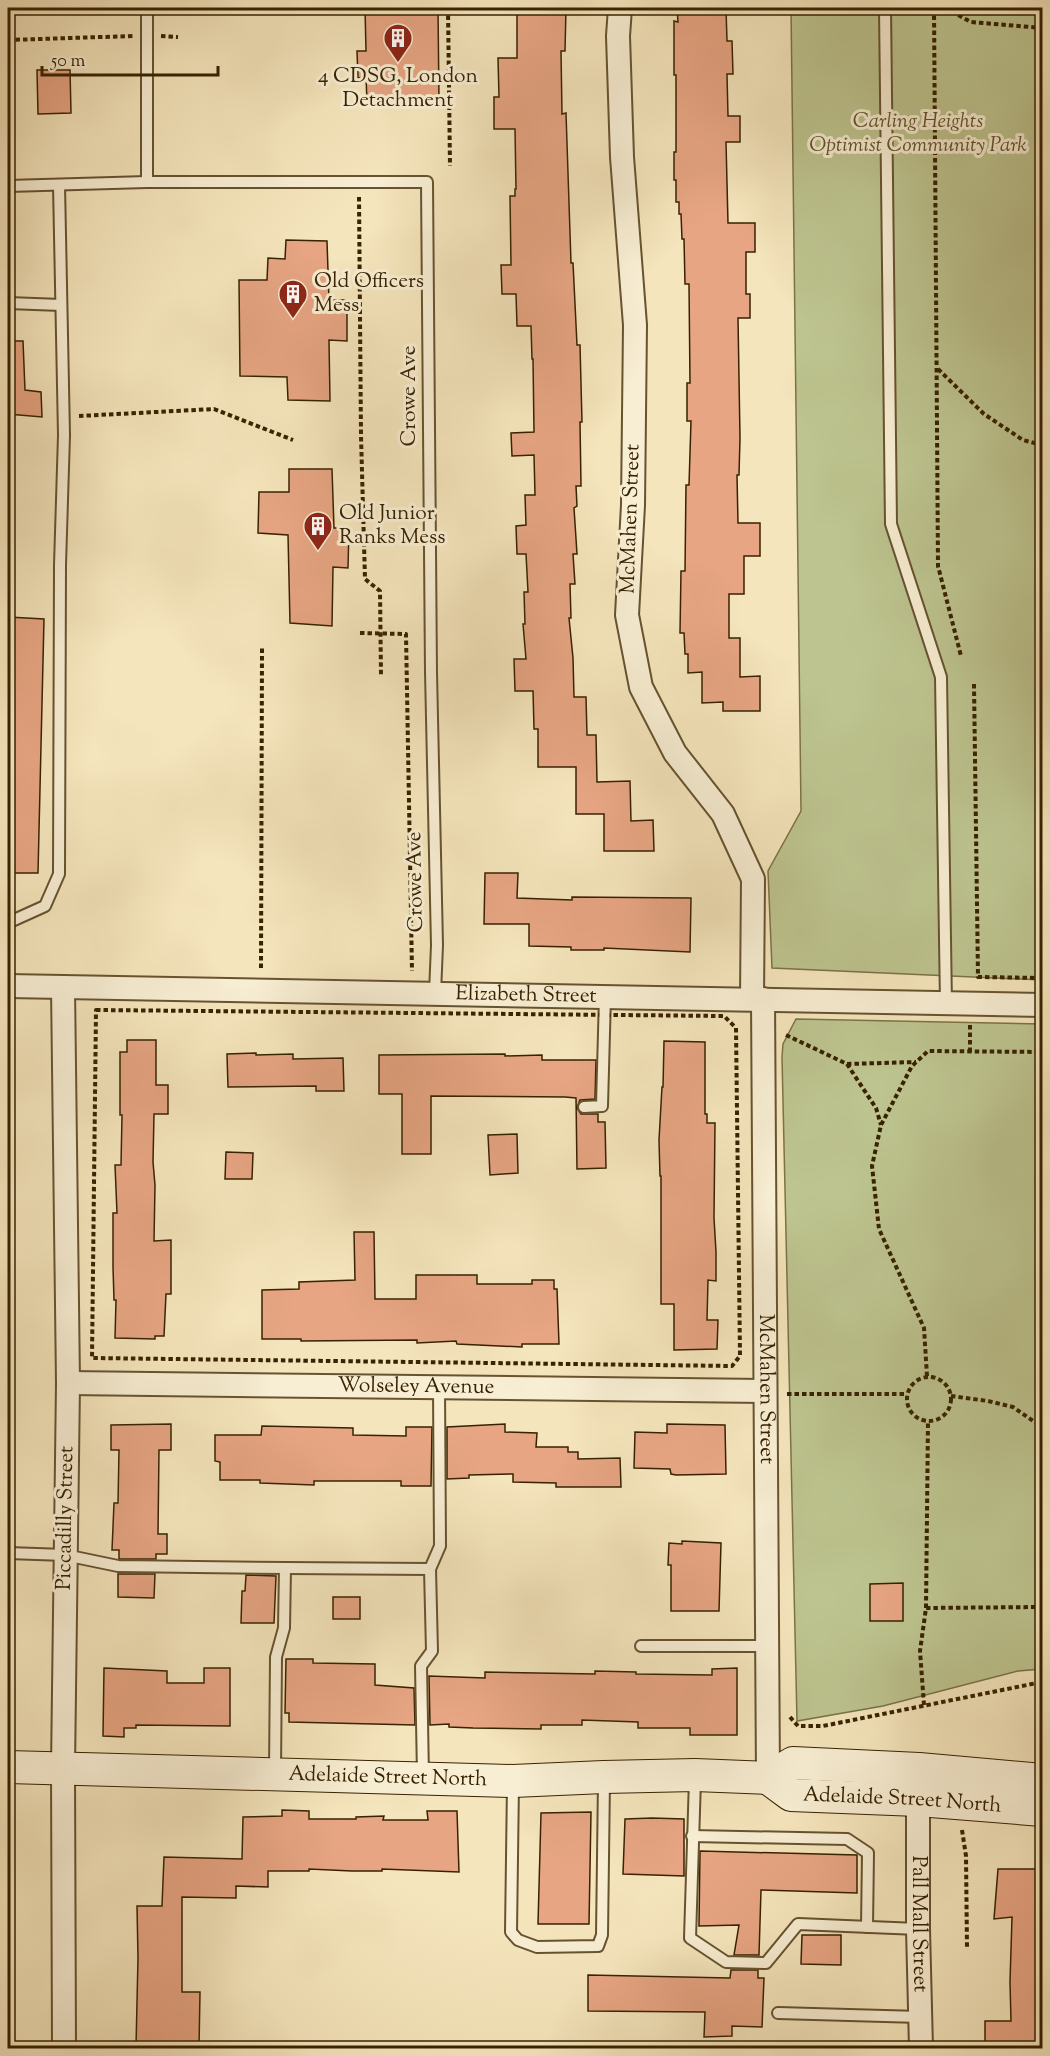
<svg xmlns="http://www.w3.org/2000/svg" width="1050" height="2056" viewBox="0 0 1050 2056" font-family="'Sorts Mill Goudy',serif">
	<rect width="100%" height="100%" fill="#f5e5bc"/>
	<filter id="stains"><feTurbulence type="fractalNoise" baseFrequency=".00333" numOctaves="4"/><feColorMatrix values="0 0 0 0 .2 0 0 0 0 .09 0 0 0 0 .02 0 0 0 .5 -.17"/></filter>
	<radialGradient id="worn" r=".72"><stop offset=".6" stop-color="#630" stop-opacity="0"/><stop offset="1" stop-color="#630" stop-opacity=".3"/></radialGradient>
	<g fill="#bdc48f" stroke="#7a7348" stroke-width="1.5">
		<polygon points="791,8 1042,8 1042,980 772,968 768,871 801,811"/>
		<polygon points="796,1019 1042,1024 1042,1669 1018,1671 883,1706 797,1721 782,1057 783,1044"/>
	</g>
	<g fill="#e7a583" stroke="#372201" stroke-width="1.5">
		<polygon points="365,8 438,8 439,101 367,102 366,77 358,78 357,51 366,51"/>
		<polygon points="517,8 566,8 565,51 561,51 562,114 566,113 571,263 573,263 577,345 580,345 582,422 580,422 581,486 576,486 577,506 574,508 577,554 573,554 575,584 570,584 571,618 569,618 573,658 574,697 586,697 587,735 596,735 597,782 630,781 631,821 653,820 654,851 604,851 604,814 576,814 576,767 538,767 538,729 534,729 533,691 515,691 514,659 526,659 523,624 525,624 524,592 528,592 526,554 517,554 516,526 526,525 525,495 535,495 534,455 512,456 511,433 534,432 533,359 532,359 531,326 517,326 516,294 502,294 501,265 511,265 510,196 515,196 515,189 516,189 515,129 494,129 494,97 499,97 498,58 517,58"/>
		<polygon points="677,8 726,8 727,41 732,41 733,74 727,74 728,116 740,116 740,142 726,142 728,223 755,223 755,252 746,252 746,294 750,294 750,318 738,318 740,438 739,475 737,475 738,523 760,523 760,556 744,556 744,594 729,594 729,638 740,638 740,677 760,676 760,711 723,711 723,702 702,703 702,672 688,673 688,654 685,654 684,633 680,633 681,571 685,571 686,485 689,485 691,421 687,421 687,383 690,383 689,284 685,284 684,239 682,239 681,214 679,214 679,202 676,202 676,180 674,180 674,152 676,152 676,75 674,75 674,21 678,22"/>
		<polygon points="37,70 70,70 71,113 38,114"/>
		<polygon points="286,240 327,241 329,300 347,300 347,341 329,340 330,401 288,400 287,377 240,376 239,280 267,280 268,258 285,259"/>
		<polygon points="8,341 23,341 25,390 41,392 42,417 8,414"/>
		<polygon points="289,469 332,469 334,528 349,528 348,568 333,567 332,626 290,623 288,535 258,533 259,492 289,492"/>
		<polygon points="8,617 44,619 38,873 8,873"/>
		<polygon points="485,873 518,873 517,898 572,900 572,897 691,898 690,952 604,948 604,950 571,950 571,947 529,946 529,924 484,924"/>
		<polygon points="127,1040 156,1040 156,1085 168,1085 168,1114 154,1114 153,1162 155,1185 154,1241 171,1240 171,1294 166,1294 164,1336 155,1336 155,1339 115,1338 116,1300 114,1300 113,1267 113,1213 117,1213 115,1165 121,1165 122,1115 120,1115 120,1052 127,1052"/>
		<polygon points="664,1041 705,1042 705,1114 707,1114 707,1123 715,1123 714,1218 716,1252 716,1281 708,1280 707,1320 718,1320 717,1349 674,1350 674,1304 661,1304 661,1176 660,1176 659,1140 662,1087 663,1087"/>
		<polygon points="256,1053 256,1055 293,1054 293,1059 343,1058 344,1091 316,1091 316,1086 228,1087 227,1054"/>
		<polygon points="505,1054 505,1056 542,1055 542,1060 596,1060 595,1099 580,1100 577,1108 581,1114 598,1114 598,1122 605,1122 606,1168 577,1169 576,1098 565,1097 431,1096 431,1154 402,1154 402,1094 379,1094 379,1055"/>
		<polygon points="517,1134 518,1173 490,1175 488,1135"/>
		<polygon points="226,1152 253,1153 252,1179 225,1179"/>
		<polygon points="354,1232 374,1232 375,1299 416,1299 416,1275 477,1275 477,1284 532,1284 532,1280 554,1280 554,1289 557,1289 559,1344 522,1344 522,1347 457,1344 456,1341 417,1343 417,1340 301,1341 301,1339 262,1339 262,1290 299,1289 299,1282 355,1280"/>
		<polygon points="171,1424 171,1450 159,1450 158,1534 167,1534 167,1554 156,1554 156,1559 119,1559 119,1550 112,1550 114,1503 118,1503 119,1450 111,1450 111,1425"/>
		<polygon points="505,1424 505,1432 537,1433 536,1447 568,1447 568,1452 578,1452 578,1459 620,1458 621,1487 556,1487 556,1483 513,1482 513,1474 469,1475 469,1478 447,1479 447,1427"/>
		<polygon points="667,1424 725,1425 726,1474 676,1475 671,1474 670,1469 634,1468 635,1432 667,1433"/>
		<polygon points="262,1426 353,1428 353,1435 406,1436 406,1427 432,1427 431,1486 401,1486 401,1481 314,1481 314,1485 260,1483 260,1480 220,1480 220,1462 215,1461 215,1435 261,1435"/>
		<polygon points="682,1541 721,1543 719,1611 671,1611 671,1565 668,1565 669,1543 682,1544"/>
		<polygon points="118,1574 155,1574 154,1598 118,1597"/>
		<polygon points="246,1575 276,1576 274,1623 241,1623 242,1591 245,1591"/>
		<polygon points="903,1583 903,1621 870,1621 870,1584"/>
		<rect x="333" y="1597" width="27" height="22"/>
		<polygon points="286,1659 313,1659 313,1663 375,1664 375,1685 414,1688 415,1725 289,1722 289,1713 285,1713"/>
		<polygon points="104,1668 167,1671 167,1683 204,1683 204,1668 230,1668 230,1726 136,1725 136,1728 124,1728 124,1737 103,1736"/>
		<polygon points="737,1668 737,1735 690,1735 690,1728 638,1728 638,1722 582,1720 582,1725 541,1725 541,1729 473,1728 449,1727 449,1724 430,1725 429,1676 485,1678 485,1672 595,1674 595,1671 636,1672 636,1674 712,1675 712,1669"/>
		<polygon points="282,1810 309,1811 309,1819 356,1819 356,1817 384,1816 383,1820 428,1820 427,1811 457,1811 459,1872 382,1869 382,1871 352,1871 309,1869 309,1871 268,1871 268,1887 236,1886 236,1898 182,1897 182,1992 200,1992 199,2048 136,2047 138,1958 137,1906 162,1906 164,1857 242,1859 243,1817 282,1816"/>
		<polygon points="591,1812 589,1924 538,1924 541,1813"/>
		<polygon points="652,1818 684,1819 684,1876 623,1874 625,1819"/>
		<polygon points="700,1851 857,1855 857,1893 761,1890 759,1955 734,1955 739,1925 699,1926"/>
		<polygon points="998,1869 1042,1869 1042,2049 993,2049 994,2042 985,2042 985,2021 1011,2021 1010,1982 1012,1917 994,1919"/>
		<polygon points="802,1935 841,1935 841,1965 801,1964"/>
		<polygon points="731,1970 758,1970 758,1978 764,1978 762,2027 732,2026 732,2036 704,2037 705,2012 588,2011 588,1975 730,1978"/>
	</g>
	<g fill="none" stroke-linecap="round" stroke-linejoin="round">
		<g stroke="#665330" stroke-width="14">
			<g id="service">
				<polyline points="885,8 891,524 941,677 946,1004"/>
				<polyline points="147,182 147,8"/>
				<polyline points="8,186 147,182 427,182 431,672 437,945 435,993"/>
				<polyline points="8,303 61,305"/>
				<polyline points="8,920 14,920 45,906 59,874 60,565 64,435 59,185"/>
				<polyline points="584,1107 602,1106 605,996"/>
				<polyline points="8,1553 65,1555 118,1566 285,1568 284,1628 276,1657 275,1771"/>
				<polyline points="285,1568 430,1569 432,1651 421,1666 423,1776"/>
				<polyline points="430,1569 440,1546 439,1387"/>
				<polyline points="641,1646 766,1646"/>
				<polyline points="695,1779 690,1938 726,1962 766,1963 798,1924 918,1929"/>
				<polyline points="513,1783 511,1932 518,1940 537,1947 598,1946 602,1935 604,1780"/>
				<polyline points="692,1836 847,1839 868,1853 867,1927"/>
				<polyline points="778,2013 920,2017"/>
			</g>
		</g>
		<g stroke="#665330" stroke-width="26">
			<g id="minor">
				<polyline points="620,8 618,36 622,157 635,325 633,505 627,615 641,687 675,753 723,814 753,879 752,999"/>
				<path id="s1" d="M8,986l1034,19"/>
				<polyline points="63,987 68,1383 63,1768 64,2048"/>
				<path id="s2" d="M763,999l5,779"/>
				<path id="s3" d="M68,1383l697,8"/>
				<path id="s4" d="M918,1800v129l3,119"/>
			</g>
		</g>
		<g stroke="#372201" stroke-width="34">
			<g id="secondary">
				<path id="s5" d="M8,1767l505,14 91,-4 91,-2 73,3 25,-15 126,6 123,11"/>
				<path id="s6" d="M768,1778l23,17 127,5 124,10"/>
			</g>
		</g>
		<g stroke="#372201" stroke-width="4" stroke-dasharray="4.5 3" stroke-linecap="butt">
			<polyline points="448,8 450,166"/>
			<polyline points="934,8 938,566 961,656"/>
			<polyline points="945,8 971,22 1042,28"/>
			<polyline points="161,36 178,37"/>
			<polyline points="8,40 133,36"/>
			<polyline points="359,197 361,436 365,579 380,591 381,675"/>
			<polyline points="938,369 984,414 1023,440 1042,445"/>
			<polyline points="79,416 214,409 293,440"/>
			<polyline points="360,633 406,634 412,971"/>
			<polyline points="974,684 978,977 1042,978"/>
			<polyline points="261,968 262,648"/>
			<polygon points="96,1010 724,1016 736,1028 740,1356 732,1366 92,1358"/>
			<polyline points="786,1035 847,1064 916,1062"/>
			<polyline points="970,1052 970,1025"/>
			<polyline points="847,1064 876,1108 881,1125"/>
			<polyline points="927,1376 924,1328 879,1229 872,1166 881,1125 912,1066 928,1051 1042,1052"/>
			<circle cx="929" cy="1399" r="22"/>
			<polyline points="787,1394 906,1394"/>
			<polyline points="951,1396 988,1401 1013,1407 1042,1427"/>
			<polyline points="926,1608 928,1421"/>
			<polyline points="924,1705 920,1651 926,1608 1042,1607"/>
			<polyline points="790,1717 798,1726 823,1726 1042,1682"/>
			<polyline points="962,1830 966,1856 967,1948"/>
		</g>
		<use href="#service" stroke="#f8eed3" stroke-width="10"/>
		<use href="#minor" stroke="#f8eed3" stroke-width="22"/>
		<use href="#secondary" stroke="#f8eed3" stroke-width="32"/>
	</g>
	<defs>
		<g id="building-pin" transform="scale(1.5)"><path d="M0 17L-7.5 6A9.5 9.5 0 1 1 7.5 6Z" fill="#8f2418" stroke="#f8eed3"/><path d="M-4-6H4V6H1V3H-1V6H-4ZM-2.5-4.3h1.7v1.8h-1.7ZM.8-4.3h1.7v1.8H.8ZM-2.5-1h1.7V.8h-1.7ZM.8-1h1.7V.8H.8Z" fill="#fff"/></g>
	</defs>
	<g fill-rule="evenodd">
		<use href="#building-pin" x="398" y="38"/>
		<use href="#building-pin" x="293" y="294"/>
		<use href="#building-pin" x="318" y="526"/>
	</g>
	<g text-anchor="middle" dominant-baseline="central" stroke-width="6" stroke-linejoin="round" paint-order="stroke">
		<g font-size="21" fill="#372201" stroke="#f8eed3" text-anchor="start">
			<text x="398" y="77" text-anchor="middle">4 CDSG, London<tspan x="398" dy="24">Detachment</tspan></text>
			<text x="314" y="282">Old Officers<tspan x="314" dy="24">Mess</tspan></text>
			<text x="339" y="514">Old Junior<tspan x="339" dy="24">Ranks Mess</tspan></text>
		</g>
		<g font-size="21" font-style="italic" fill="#5f532c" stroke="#f8eed3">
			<text x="918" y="122">Carling Heights<tspan x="918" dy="24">Optimist Community Park</tspan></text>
		</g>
		<g font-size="21" fill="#372201" stroke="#f8eed3">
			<text transform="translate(410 396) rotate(-90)">Crowe Ave</text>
			<text transform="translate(631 519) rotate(-88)">McMahen Street</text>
			<text transform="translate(416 882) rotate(-91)">Crowe Ave</text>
			<text stroke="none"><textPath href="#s1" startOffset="518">Elizabeth Street</textPath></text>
			<text stroke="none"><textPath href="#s3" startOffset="348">Wolseley Avenue</textPath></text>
			<text stroke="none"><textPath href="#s2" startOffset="390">McMahen Street</textPath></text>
			<text transform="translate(66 1518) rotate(-89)">Piccadilly Street</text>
			<text stroke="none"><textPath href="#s5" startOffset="380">Adelaide Street North</textPath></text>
			<text stroke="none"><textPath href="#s6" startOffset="140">Adelaide Street North</textPath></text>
			<text stroke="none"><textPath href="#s4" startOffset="124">Pall Mall Street</textPath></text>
		</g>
	</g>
	<rect width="1050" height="2056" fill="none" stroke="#f5e5bc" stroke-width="30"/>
	<rect x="9" y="9" width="1032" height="2038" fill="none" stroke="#372201" stroke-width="3"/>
	<rect x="15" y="15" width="1020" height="2026" fill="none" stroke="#372201" stroke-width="1.5"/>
	<path d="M42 66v9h176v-9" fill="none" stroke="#372201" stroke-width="3"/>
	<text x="51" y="66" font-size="18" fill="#372201" stroke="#f8eed3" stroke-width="4.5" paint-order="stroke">50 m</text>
	<rect width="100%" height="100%" filter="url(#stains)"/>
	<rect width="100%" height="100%" fill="url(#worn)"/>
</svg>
